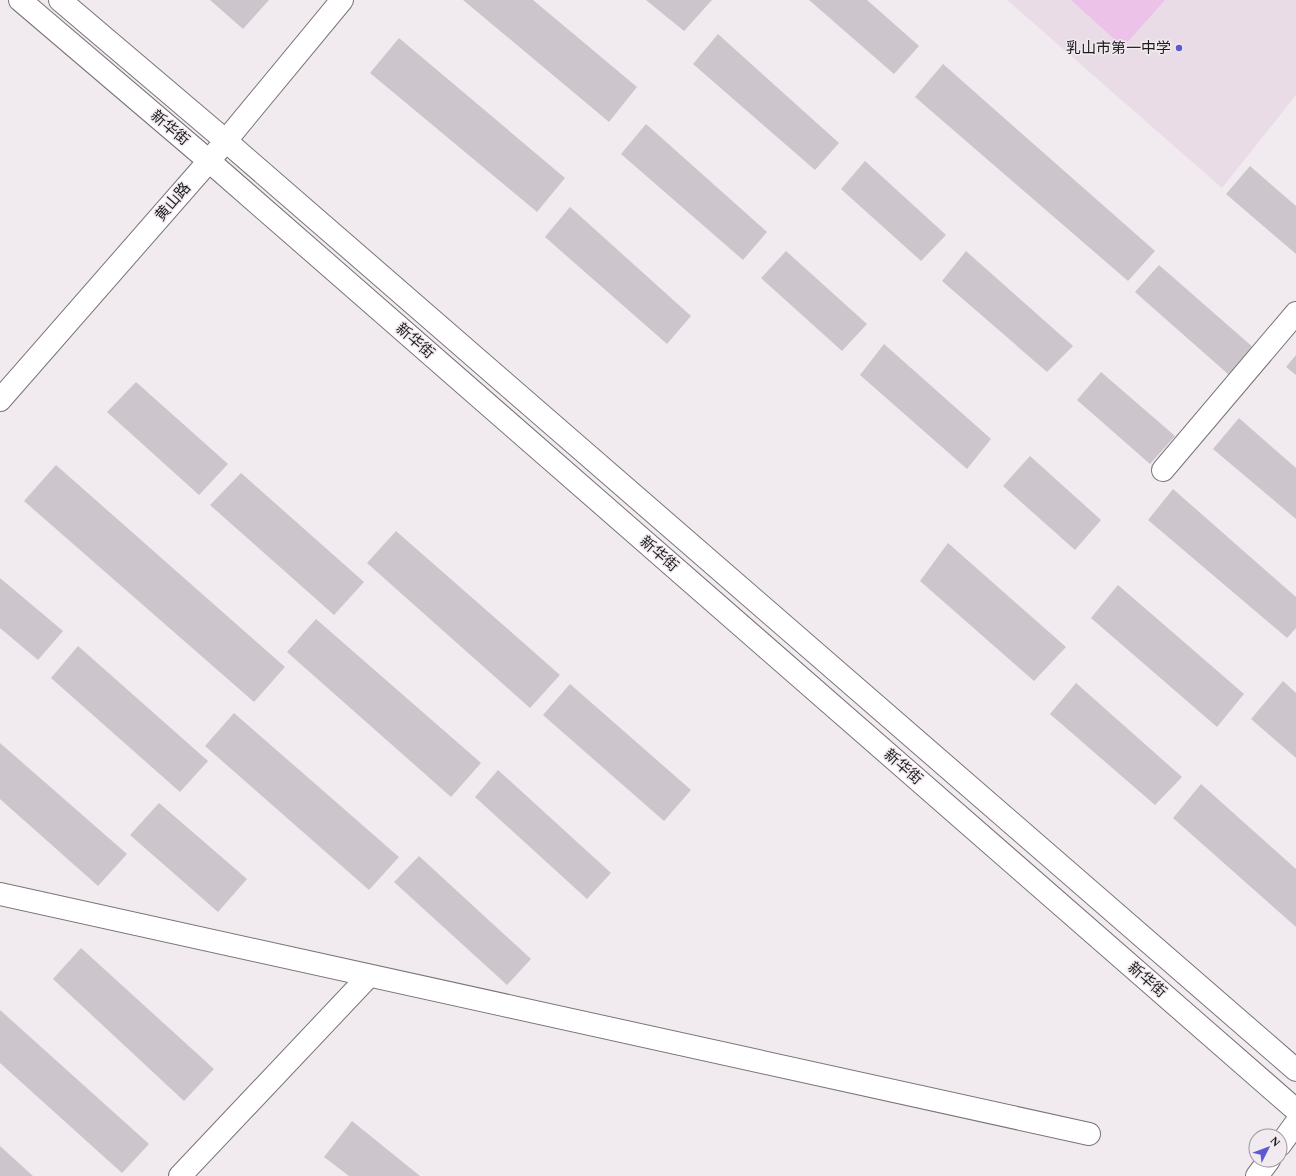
<svg xmlns="http://www.w3.org/2000/svg" width="1296" height="1176" viewBox="0 0 1296 1176" font-family="Spectral,'Noto Sans SC',serif">
	<rect width="100%" height="100%" fill="#f1ebf0"/>
	<polygon fill="#e9dce7" points="1007,0 1296,0 1296,95 1222,188"/>
	<polygon fill="#ecc2e8" points="1071,0 1165,0 1123,47"/>
	<g fill="#ccc6cc">
		<polygon points="210,0 269,0 243,29"/>
		<polygon points="463,0 533,0 637,87 609,122"/>
		<polygon points="646,0 712,0 684,31"/>
		<polygon points="809,0 867,0 919,46 894,74"/>
		<polygon points="718,34 839,143 815,170 693,64"/>
		<polygon points="399,38 565,178 537,212 370,73"/>
		<polygon points="943,64 1155,251 1128,281 915,97"/>
		<polygon points="646,124 767,232 743,260 621,154"/>
		<polygon points="865,161 946,235 921,261 841,189"/>
		<polygon points="1250,166 1296,206 1296,254 1226,194"/>
		<polygon points="570,207 691,316 667,344 545,237"/>
		<polygon points="786,251 867,324 842,351 761,278"/>
		<polygon points="966,251 1073,346 1047,372 942,281"/>
		<polygon points="1159,265 1263,356 1237,382 1135,292"/>
		<polygon points="884,344 991,439 967,469 860,375"/>
		<polygon points="1296,355 1296,375 1286,367"/>
		<polygon points="1101,372 1175,436 1150,464 1077,400"/>
		<polygon points="136,382 228,464 199,495 107,412"/>
		<polygon points="1239,418 1296,468 1296,519 1213,449"/>
		<polygon points="1030,456 1101,520 1075,550 1003,486"/>
		<polygon points="56,465 285,667 254,702 24,501"/>
		<polygon points="241,473 364,582 334,615 210,505"/>
		<polygon points="1173,489 1296,597 1296,628 1287,638 1148,520"/>
		<polygon points="396,531 560,675 530,708 367,563"/>
		<polygon points="948,543 1066,647 1034,681 920,581"/>
		<polygon points="0,578 63,631 38,660 0,628"/>
		<polygon points="1118,585 1244,694 1217,727 1091,618"/>
		<polygon points="316,619 481,763 451,797 287,652"/>
		<polygon points="78,646 208,761 180,792 51,678"/>
		<polygon points="1283,681 1296,693 1296,758 1251,719"/>
		<polygon points="1076,683 1182,777 1155,805 1050,714"/>
		<polygon points="570,684 691,790 664,821 543,715"/>
		<polygon points="234,713 399,857 369,890 205,746"/>
		<polygon points="0,743 127,854 98,886 0,799"/>
		<polygon points="498,770 611,873 587,899 475,797"/>
		<polygon points="1201,784 1296,869 1296,927 1173,818"/>
		<polygon points="159,803 247,879 218,912 130,835"/>
		<polygon points="419,856 531,959 507,985 394,882"/>
		<polygon points="81,948 214,1069 184,1101 53,979"/>
		<polygon points="0,1010 149,1144 122,1173 0,1063"/>
		<polygon points="352,1121 420,1176 349,1176 324,1157"/>
		<polygon points="0,1146 33,1176 0,1176"/>
	</g>
	<g fill="none" stroke-linecap="round" stroke-linejoin="round">
		<g stroke="#7a747a" stroke-width="24">
			<g id="minor">
				<polyline points="20,0 209,161 1296,1110"/>
				<polyline points="60,0 226,141 1296,1070"/>
				<polyline points="0,400 209,161 342,0"/>
				<polyline points="1163,470 1296,313"/>
				<polyline points="0,894 1089,1134"/>
				<polyline points="180,1176 369,976"/>
			</g>
		</g>
		<g stroke="#7a747a" stroke-width="24">
			<g id="major">
				<polyline points="1280,1145 1296,1123"/>
				<polyline points="1257,1176 1269,1160"/>
			</g>
		</g>
		<use href="#minor" stroke="#fff" stroke-width="22"/>
		<use href="#major" stroke="#fff" stroke-width="22"/>
	</g>
	<circle fill="#5c5ad2" stroke="#f1ebf0" stroke-width="1.5" cx="1179" cy="48" r="4"/>
	<g text-anchor="middle" dominant-baseline="central" stroke-width="3" stroke-linejoin="round" paint-order="stroke">
		<g font-size="15" fill="#1c1a1c" stroke="#f1ebf0" text-anchor="end">
			<text x="1171" y="48">乳山市第一中学</text>
		</g>
		<g font-size="15" fill="#1c1a1c" stroke="#f1ebf0">
			<text transform="translate(170 128) rotate(40)">新华街</text>
			<text transform="translate(173 202) rotate(-49)">黄山路</text>
			<text transform="translate(415 341) rotate(41)">新华街</text>
			<text transform="translate(659 554) rotate(41)">新华街</text>
			<text transform="translate(903 767) rotate(41)">新华街</text>
			<text transform="translate(1147 980) rotate(41)">新华街</text>
		</g>
	</g>
	<g transform="translate(1268 1148) rotate(48)"><circle r="19" fill="#f1ebf0" stroke="#9c979b"/>
	<path d="M0-3L7 15L0 10L-7 15Z" fill="#5c5ad2"/>
	<text y="-6" font-size="11" font-weight="bold" text-anchor="middle" fill="#1c1a1c">N</text>
	</g>
</svg>
